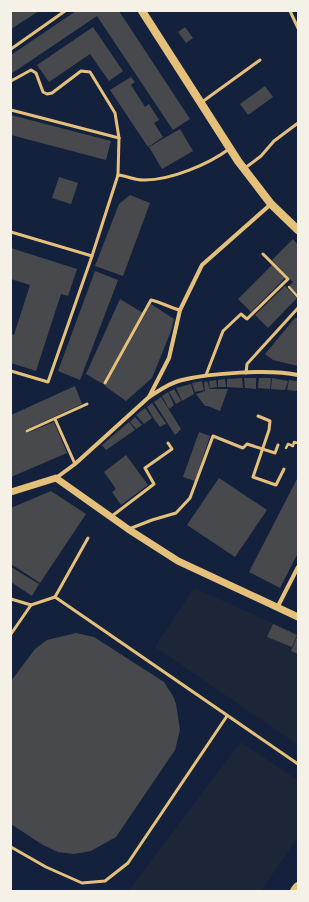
<svg xmlns="http://www.w3.org/2000/svg" width="309" height="902" viewBox="0 0 309 902" font-family="'Asap Condensed',sans-serif">
	<rect width="100%" height="100%" fill="#14213d"/>
	<g fill="#1d2539">
		<polygon points="194,588 298,634 298,745 155,647"/>
		<polygon points="241,742 298,780 298,837 261,891 128,891"/>
	</g>
	<g fill="#48494c">
		<polygon points="11,11 39,11 11,29"/>
		<polygon points="76,11 119,11 190,119 173,130 97,16 11,74 11,55"/>
		<polygon points="93,27 123,71 109,81 90,54 49,82 37,65"/>
		<polygon points="185,27 193,38 186,43 178,32"/>
		<polygon points="131,77 135,82 131,85 145,107 149,104 159,120 154,123 163,137 148,147 110,90"/>
		<polygon points="265,86 273,97 248,115 240,104"/>
		<polygon points="11,115 111,141 106,160 11,135"/>
		<polygon points="180,129 193,151 162,169 149,147"/>
		<polygon points="59,177 78,183 71,204 52,198"/>
		<polygon points="130,195 150,203 123,276 95,266 119,204"/>
		<polygon points="293,239 298,245 298,295 289,286 293,282 272,260"/>
		<polygon points="11,248 77,269 68,296 61,294 36,371 11,363 11,334 14,335 30,285 11,279"/>
		<polygon points="272,265 285,278 251,312 238,299"/>
		<polygon points="95,271 118,280 80,380 58,371"/>
		<polygon points="285,286 297,298 268,328 255,315"/>
		<polygon points="120,299 143,313 103,384 86,374"/>
		<polygon points="151,304 174,319 171,331 152,378 126,401 105,386"/>
		<polygon points="295,318 298,318 298,366 273,360 265,354"/>
		<polygon points="242,378 243,388 227,387 227,379"/>
		<polygon points="244,378 256,378 256,389 245,388"/>
		<polygon points="259,378 271,378 270,389 258,388"/>
		<polygon points="272,378 288,381 285,390 271,389"/>
		<polygon points="225,379 226,387 218,387 218,380"/>
		<polygon points="216,380 217,387 210,388 209,381"/>
		<polygon points="289,380 296,381 298,380 297,391 287,390"/>
		<polygon points="202,381 204,390 195,392 192,383"/>
		<polygon points="207,381 210,389 228,389 220,411 208,406 205,406 196,394 205,391 204,382"/>
		<polygon points="191,384 194,394 182,401 176,388"/>
		<polygon points="75,386 82,404 25,430 27,433 54,422 67,453 11,477 11,415"/>
		<polygon points="174,389 181,401 176,404 169,392"/>
		<polygon points="168,392 174,405 169,409 162,396"/>
		<polygon points="161,397 181,429 175,435 154,402"/>
		<polygon points="152,403 167,425 165,424 160,427 154,419 147,407"/>
		<polygon points="145,408 152,418 144,424 136,415"/>
		<polygon points="135,417 142,425 136,429 130,422"/>
		<polygon points="129,422 135,430 106,450 102,445"/>
		<polygon points="199,432 210,436 195,481 183,477"/>
		<polygon points="126,455 148,485 121,505 112,492 116,489 104,472"/>
		<polygon points="298,477 298,553 280,588 249,572"/>
		<polygon points="219,478 267,510 235,557 187,525"/>
		<polygon points="51,491 86,514 40,583 11,564 11,508"/>
		<polygon points="11,567 39,584 32,596 11,582"/>
		<polygon points="273,624 297,635 292,647 267,637"/>
		<polygon points="76,633 94,637 164,682 173,696 176,704 180,730 175,750 116,837 91,851 74,854 58,852 43,845 11,824 11,681 35,649 47,640"/>
		<polygon points="298,635 298,654 291,651"/>
	</g>
	<g fill="none" stroke-linecap="round" stroke-linejoin="round">
		<g stroke="#e5c07b" stroke-width="2.5">
			<polyline points="289,287 298,297"/>
			<polyline points="286,448 288,444 293,446 294,442 298,443"/>
		</g>
		<g stroke="#e5c07b" stroke-width="3">
			<polyline points="290,11 298,28"/>
			<polyline points="11,49 65,11"/>
			<polyline points="11,81 31,70 36,73 43,92 47,94 52,93 81,71 90,72 115,113 119,138"/>
			<polyline points="202,102 260,60"/>
			<polyline points="11,110 119,138 118,175"/>
			<polyline points="245,168 261,156 274,141 298,123"/>
			<path d="M11,232l81,24 26,-81c9,1 19,6 27,5 26,0 64,-16 84,-31"/>
			<polyline points="11,371 48,382 92,256"/>
			<polyline points="246,373 247,364 298,308"/>
			<polyline points="206,375 223,331 241,314 247,319 288,279 263,254"/>
			<path d="M105,383l46,-83c10,2 19,8 29,10"/>
			<polyline points="258,416 270,421 269,430 253,477 276,485 284,469"/>
			<polyline points="55,419 75,464"/>
			<polyline points="27,431 87,404"/>
			<polyline points="112,516 154,484 145,468 172,449 168,443"/>
			<polyline points="129,529 152,520 176,513 190,498 213,436 243,448 247,444 275,453 278,445"/>
			<polyline points="55,597 88,538"/>
			<polyline points="11,599 31,605 55,597 298,764"/>
			<polyline points="11,634 31,605"/>
			<polyline points="11,847 46,867 82,883 105,881 128,863 227,716"/>
		</g>
		<g stroke="#e5c07b" stroke-width="4">
			<path d="M149,397c11,-7 20,-14 33,-17 28,-7 88,-11 116,-5"/>
			<polyline points="56,478 75,464 149,397 169,358 180,310 202,265 271,204"/>
			<polyline points="277,608 298,567"/>
		</g>
		<polyline stroke="#e5c07b" stroke-width="7" points="11,492 56,478 128,529 178,561 298,617"/>
		<polyline stroke="#e5c07b" stroke-width="8" points="142,11 238,161 271,204 298,230"/>
		<polyline stroke="#e5c07b" stroke-width="10" points="295,891 298,887"/>
	</g>
	<rect width="309" height="902" fill="none" stroke="#f6f1e7" stroke-width="24"/>
</svg>
